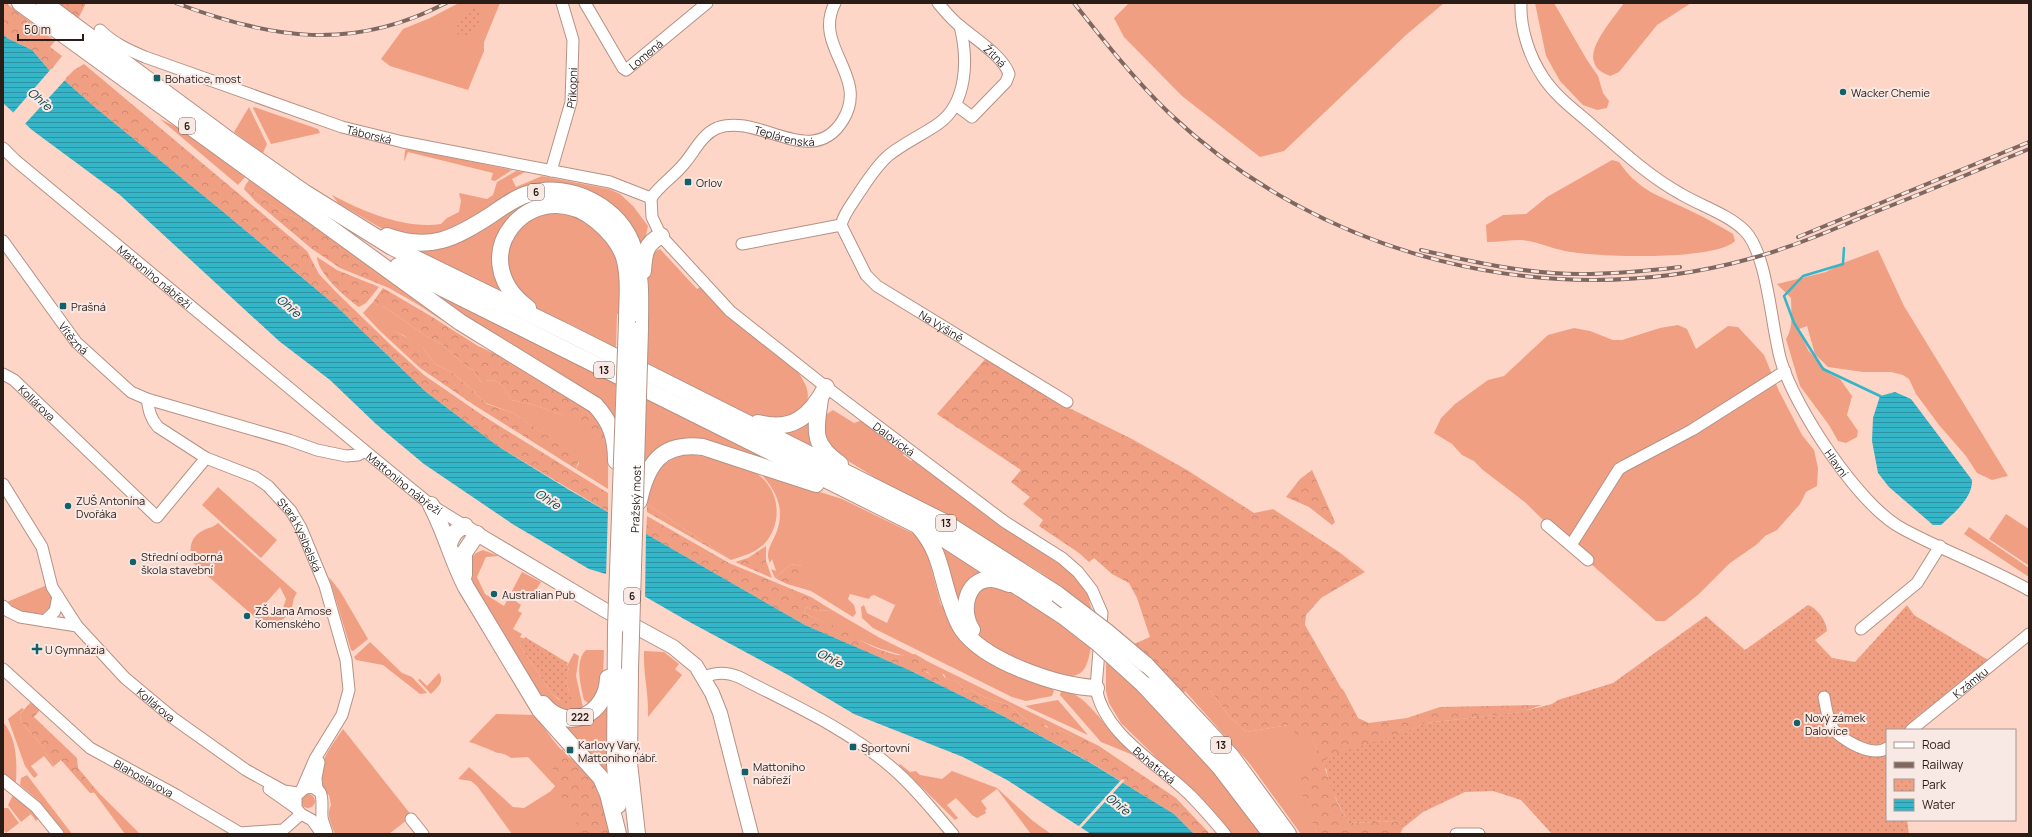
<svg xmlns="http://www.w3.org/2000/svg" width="2032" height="837" viewBox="0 0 2032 837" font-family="Manrope,sans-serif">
	<defs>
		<pattern id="forest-crowns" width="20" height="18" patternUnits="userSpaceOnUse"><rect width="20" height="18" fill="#f09f82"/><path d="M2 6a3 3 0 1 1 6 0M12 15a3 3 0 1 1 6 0" fill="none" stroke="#ce8870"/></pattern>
		<pattern id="park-dots" width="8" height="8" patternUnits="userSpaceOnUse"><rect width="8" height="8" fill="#f09f82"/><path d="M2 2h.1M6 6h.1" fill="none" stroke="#ce8870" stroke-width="1.8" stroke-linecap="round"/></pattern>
		<pattern id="water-rules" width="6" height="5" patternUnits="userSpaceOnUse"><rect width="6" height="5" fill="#35b5c8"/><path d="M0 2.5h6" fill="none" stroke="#2d92a1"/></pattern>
	</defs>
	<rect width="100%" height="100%" fill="#fdd6c8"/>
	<g fill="#f09f82" fill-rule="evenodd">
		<polygon points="459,3 500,3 484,42 484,51 468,90 390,66 381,59 403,29 430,18"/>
		<polygon points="1129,3 1444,3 1406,35 1284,151 1260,157 1182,96 1124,37 1114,18"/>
		<polygon points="1535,3 1554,3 1587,60 1598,76 1603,93 1609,101 1607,108 1597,110 1583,105 1560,81 1546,56"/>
		<path d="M1624,3h67l-34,22 -38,47 -9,4c-7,-3 -14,-6 -16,-14 -6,-16 21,-46 30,-59z"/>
		<polygon points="249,107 267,144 263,153 234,132"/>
		<polygon points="254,107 318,129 320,133 271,144 253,108"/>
		<polygon points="160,119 179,128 245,177 238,185"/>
		<polygon points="410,149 512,170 495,181 491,180 493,173 408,152 404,162 405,150"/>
		<path d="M1612,160l7,2c22,32 43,34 76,51 13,6 26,14 38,21l2,7c-20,20 -135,16 -164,11 -17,-2 -34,-11 -50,-12 -11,0 -23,2 -34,2l-1,-17 17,-10 23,-1 21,-17z"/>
		<path d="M516,171l9,1 -13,7 4,8 26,-11 67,13 11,5 13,12 15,20 -6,27 -84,-67 -121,52 -53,-8 -46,-27 -6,-8c32,17 72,34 109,29l6,-6 12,-6 2,-11 -2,-8 28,6 6,-4 4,-13z"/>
		<polygon points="249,180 494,350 472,340 417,304 300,218 285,214 245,186"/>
		<polygon points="541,196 605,220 523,208 498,281 499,291 420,253 421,250 506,211"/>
		<polygon points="539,212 582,216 613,247 619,273 620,313 617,314 616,348 572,325 540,311 519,295 505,262 512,233"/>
		<path d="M660,249l37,40 3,-2c20,24 45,42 69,62 11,8 28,18 34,31 7,12 6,20 0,32l-34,9 -16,-4 -106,-54 1,-108z"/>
		<path d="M1878,250l26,56 104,170 -16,4 -15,-7 -11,-17 -27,-31 -23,-31 -7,-15 -6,-4 -12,-3h-28l-35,-5 -13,-13 -8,-28 -8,3 9,21 22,24 10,5 12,17 -5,19 11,16 -1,6 -11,6 -8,-2 -9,-16 -29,-39 -14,-47c8,-13 5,-27 5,-41l-14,-14 49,-12 17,-9z"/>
		<polygon points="429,290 616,383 615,418 611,411 596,397 478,329"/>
		<path d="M373,302l5,4h5l43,30 17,9 24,22 6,3 8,12c18,-6 23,5 30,18l20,4 32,11h11l34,28v46l-32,-20 3,-6 -5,-9 -61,-41 -27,-10 -33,-30 -18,-9 -12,-16 -20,-13 -11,-5 -12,1 -17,-18z"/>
		<polygon points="1678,325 1687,329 1696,349 1728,326 1738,327 1764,355 1779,391 1802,435 1814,450 1818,468 1817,486 1806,492 1800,504 1777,530 1765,536 1756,545 1730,563 1699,594 1665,621 1656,621 1559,536 1526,503 1483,470 1474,461 1462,455 1452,444 1434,433 1441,418 1455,404 1488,380 1504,376 1548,335 1574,328 1590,331 1613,340 1622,340 1660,328"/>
		<polygon points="646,397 800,474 745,455 652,453 643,464"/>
		<polygon points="833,410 854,423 862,420 905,452 903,455 911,461 914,459 1004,527 1067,569 1079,580 1092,600 1089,601 1093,613 1040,572 1007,552 874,477 837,454 831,449 821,428 824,416"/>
		<polygon points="810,418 813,449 782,431"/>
		<path d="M685,454c19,1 61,11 75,22 21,17 22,49 4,68 -9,9 -21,12 -33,16l-84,-56c3,-27 12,-42 38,-50z"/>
		<path d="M760,473l82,26 74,36 8,7 17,63 68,65 28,14 14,3 3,4 -2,5 -26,5 -14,-4 -139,-69 -11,-10 -1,-11 3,-2 3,8 20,10 8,-18 -21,-10 -3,1 -2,3 -19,-5 -2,5 6,6 2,8 -3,4 -42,-26 -24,-7h8l7,-18 -11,-2 -16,14 -4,-9 5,2 -4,-12 -2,4c-6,-11 3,-21 7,-32 8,-23 -1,-41 -17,-58z"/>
		<polygon points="218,487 277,540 261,558 202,505"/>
		<polygon points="2006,514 2029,529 2028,565 1989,539"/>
		<path d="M218,523l79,70c-5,6 -3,10 -6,17 -6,13 -20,15 -32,11l-66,-58c-5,-13 -3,-27 11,-33 6,-3 9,-2 14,-7zM280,587l6,12 -4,12 -12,6 -12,-5z"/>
		<polygon points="1969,527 2029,568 2029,577 1964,534"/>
		<polygon points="944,549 981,572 960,613 943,550"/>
		<path d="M483,550l16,6 -13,1 -9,20 8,17 19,12 18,-34 19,10 -11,17 -14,-6 -3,6 8,6 -3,6 4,2 -9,16 9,5 -2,3 5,2 -5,7 32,48 7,6 12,-5c-5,-10 -7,-17 -2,-27l-2,-2 7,-13 5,3 -3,20 8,36 -5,2 -32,-10 -13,-17 -65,-107 2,-22 5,-5z"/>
		<polygon points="329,577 340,591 368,639 353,651 351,650"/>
		<path d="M997,584l43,23 51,40c-3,13 -4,28 -20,29l-1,2c-24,-7 -81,-22 -92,-46 -4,-9 -5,-21 -7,-31l6,-12z"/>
		<polygon points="47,585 53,597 51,607 41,615 18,611 7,602"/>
		<polygon points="806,607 817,611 832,610 880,638 1081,737 1073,737 1061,730 1054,733 1049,731 1047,726 1029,722 1009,705 984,697 971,690 966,692 958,682 946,679 944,674 935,678 908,657 878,648 852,637 842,629 834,627 804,613"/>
		<polygon points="370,642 402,673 412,677 427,693 420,694 383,665 356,660 354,657"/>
		<path d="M586,650h18c-1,24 1,35 -15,54l-5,-4c-3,-13 -10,-39 2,-50z"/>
		<path d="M644,651l20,1 15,12 -4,5 7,6 -34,42c1,-23 -5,-43 -4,-66z"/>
		<polygon points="1106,660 1194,746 1263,834 1231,834 1204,804 1121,723 1109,703 1106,691"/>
		<path d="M439,673c6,9 -2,15 -8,21l-13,-14 2,-1 7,7z"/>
		<polygon points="1190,684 1210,690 1228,715 1246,732 1288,725 1309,731 1317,750 1312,760 1303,771 1312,820 1318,834 1301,834 1250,764 1185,691"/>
		<path d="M1065,690c21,7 33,27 48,43 8,9 17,16 25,24l-37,-15 -41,-47 1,-4z"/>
		<polygon points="1058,700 1088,735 1025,706"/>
		<polygon points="607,707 608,769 605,773 560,722"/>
		<polygon points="22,708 24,709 20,714 21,722 45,749 45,752 54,766 53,767 44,756 31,766 38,775 34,778 25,766 8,719"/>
		<path d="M496,714l39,1c10,13 27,42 43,47l35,72h-101l-35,-48 -6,-5 -13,-2 11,-12 44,40 11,1 27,-17 4,-5 -27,-29 -17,1c-10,-7 -11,-3 -18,-7 -8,-3 -16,-7 -24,-9z"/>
		<path d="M3,722c14,16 14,40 13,60l-13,-8z"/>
		<path d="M343,729l69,87 -23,18h-54c-4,-10 -9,-19 -4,-29l-2,-10 -4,-2c-10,-28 3,-42 18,-64z"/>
		<polygon points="900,764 910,772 916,771 920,775 942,779 952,771 997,788 1033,821 1051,834 1031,834 997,789 981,801 987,809 985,810 986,813 977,818 972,815 956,798 947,805 958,818 955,820 899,765"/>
		<polygon points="27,775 72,834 65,834 38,800 20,785 21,778"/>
		<polygon points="93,791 98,792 140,834 125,834"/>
		<polygon points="14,793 39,818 36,821 31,814 21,822 8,805"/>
		<circle cx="308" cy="801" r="7"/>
		<polygon points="4,808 8,808 19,823 6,833 3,829"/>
	</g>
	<g fill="url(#forest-crowns)">
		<polygon points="3,3 6,3 55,41 50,47 62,56 50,71 32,50 7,38 3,34"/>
		<polygon points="58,3 86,3 78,19"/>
		<polygon points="84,64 307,251 319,274 336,292 393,347 424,375 485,417 608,493 608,512 499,447 426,392 335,305 221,210 97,109 64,80 74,70"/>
		<polygon points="245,186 285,214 301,218 417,304 389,288 340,268 312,249 255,201 244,189"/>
		<path d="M317,257l20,13 42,17 -13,16 -7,4c-13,-9 -41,-33 -42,-50z"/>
		<path d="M383,288l46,27 49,31 20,9 91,53 12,16 7,19 -34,-27 -11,-1 -32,-11 -20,-4c-7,-13 -12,-24 -30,-18l-8,-12 -6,-3 -24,-22 -17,-9 -43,-30h-5l-5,-4z"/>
		<polygon points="383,330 393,330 415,342 423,348 435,364 453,373 487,404 513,413 575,454 579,459 576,469 474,405 420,368 380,331"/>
		<path d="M987,357l78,49 67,33 55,31 67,43 19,-4 66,43 26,20 -44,26 -15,17 -1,10 36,63 3,3 14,27 11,5 38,-5 33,-11 102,-2 -20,7 -96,11 -101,46 12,33 12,21 49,-2 5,7 -3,6h-82c-7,-15 -23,-47 -15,-63 3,-7 10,-13 14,-21l-8,-18 -11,4 -10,-11 -42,7 -18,-17 -18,-25 -13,5 -7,-11 -6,9 -34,-35 -16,-14 16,-7 -13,-39 -8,-15 -17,-9 -18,-16 -5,4 -10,-9 -40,-27 4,-6 -20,-16 7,-7 -19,-15 10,-12 -84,-56z"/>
		<polygon points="1312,470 1335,522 1332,525 1309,507 1286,497 1300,479"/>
		<polygon points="647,504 731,560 647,512"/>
		<path d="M647,516l82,47 82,34 21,13 -15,1 -11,-4 -2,6c12,6 24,11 37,15 5,2 8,7 13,9 16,9 43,23 61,17l10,6 3,6 -2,6 9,5 6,-4 5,6 12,3 8,10 5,-2 13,7 25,8 20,17 7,-3 18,14 7,-3 12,7h8l18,9 77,52 34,36h-16l-20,-20 -86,-53 -85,-45 -92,-45 -106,-46 -159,-91z"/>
		<polygon points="766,546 766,561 772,578 735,562 748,558"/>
		<polygon points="791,564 802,566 805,572 804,578 795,584 787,584 775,578"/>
		<polygon points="31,702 40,710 34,717 77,758 78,768 98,792 90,793 61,760 54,766 45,752 45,749 21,722 20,714"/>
		<polygon points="562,749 571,760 578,762 598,784 611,834 583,834 560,793 551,761"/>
	</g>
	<g fill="url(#park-dots)">
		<polygon points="471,7 483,13 474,33 471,31 467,39 454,32 467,10"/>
		<path d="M1808,605c9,3 18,15 19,26l-12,9 17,18 23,4 52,-57 7,10 74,45 -74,59 -3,11h-24v90h20l2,14h-357l-31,-34 -28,-9 -28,1 -42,20 -20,16 -5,-7 -49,2c-11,-20 -25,-43 -23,-66l77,-24 23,-10 94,-11 32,-8 6,-4 55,-17 93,-67 39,34z"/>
		<path d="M525,637l43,26 -1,2 2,2c-4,11 -4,22 5,30l-7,8 -15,-11 -32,-48z"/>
	</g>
	<g fill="url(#water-rules)">
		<polygon points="3,34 7,38 32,50 50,71 64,80 97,109 221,210 335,305 426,392 499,447 571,491 805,625 909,670 1003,716 1089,762 1174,814 1194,834 1091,834 1007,780 963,757 854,714 790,676 684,619 606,574 589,569 514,525 424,464 376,424 330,380 279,341 120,195 32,130 3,103"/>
		<path d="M1895,392l16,7 61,81c1,18 -19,34 -31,45h-8l-44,-38 -11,-14 -6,-32 1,-23 7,-22z"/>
	</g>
	<g fill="#fdd6c8">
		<polygon points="51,69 66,79 24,125 12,114"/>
		<polygon points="608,510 646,532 645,599 606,577"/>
		<polygon points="1122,779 1125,780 1080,829 1078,827"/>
	</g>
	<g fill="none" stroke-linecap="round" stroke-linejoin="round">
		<polyline stroke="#35b5c8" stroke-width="2.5" points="1844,248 1843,264 1803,276 1784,296 1794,323 1823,369 1880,396"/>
		<g stroke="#b59184" stroke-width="13">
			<g id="minor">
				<path id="s1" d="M585,3l38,65 3,2 81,-67"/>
				<path id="s2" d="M938,3c7,8 14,17 22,23 15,13 43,30 49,48l-3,8 -34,35 -16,-12"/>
				<path id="s3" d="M1521,3c-1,25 8,53 22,74 13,20 33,34 50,49 28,24 55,50 88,68 20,12 47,20 64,37 23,24 26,96 36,130 14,47 78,145 122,168 41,22 85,38 126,61"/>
				<path id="s4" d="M960,26c8,32 8,77 -22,98 -16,11 -34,19 -49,31 -12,10 -22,26 -30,38 -7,11 -15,20 -18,32l25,50 11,11 190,116"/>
				<path id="s5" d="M100,30c13,13 28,20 45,27l197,70 61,15 207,40 41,16"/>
				<path id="s6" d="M3,148l12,12 361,300 55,45 34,21"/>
				<path id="s7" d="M551,171l20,-69 2,-62 -11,-37"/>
				<path id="s8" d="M651,198l1,19 9,19 69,75 96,76 179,135 57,36 16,14 14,18 10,23 -6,75c8,47 63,76 95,108 12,12 23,25 34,38"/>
				<path id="s9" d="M651,198c9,-13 22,-21 32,-33 11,-12 18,-30 34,-37 42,-16 95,43 126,-8 27,-44 -31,-73 -8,-117"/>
				<path id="s10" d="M3,241l73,101 55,50 16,7 142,41 28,10 29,6 12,-1 7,-4"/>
				<polyline points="742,244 841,225"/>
				<path id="s11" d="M3,374l11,6 143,137 49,-59"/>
				<path id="s12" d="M147,399c2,11 3,19 11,28l48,31 49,19 13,9 23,25 10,17 24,58 21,74 3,30 -7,25 -27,44 -13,30"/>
				<polyline points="3,484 42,547 52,587 77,626"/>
				<polyline points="1547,525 1588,560"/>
				<polyline points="1571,545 1619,469 1624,466 1692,430 1785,371"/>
				<path id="s13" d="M3,606l5,5 12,6 57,9 48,52 48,40 73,52 38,21 14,2"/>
				<polyline points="45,621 55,611 58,596"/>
				<polyline points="1861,629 1917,583 1940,546"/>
				<path id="s14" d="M3,669l87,79 86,47 64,38 43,-3 18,-16"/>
				<path d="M704,677c13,-5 22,-5 35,0 52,27 107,51 152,90 23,19 42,44 62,67"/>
				<path d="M1824,697c2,9 3,21 8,30 8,13 41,31 55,21"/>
				<path id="s15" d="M1911,730l118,-96"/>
				<polyline points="3,780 36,807 58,834"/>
				<polyline points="269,789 296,808"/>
				<polyline points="317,790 316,778 319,762"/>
				<polyline points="411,819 423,834"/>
				<path d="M322,834l-10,-14 -11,-6 -5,-6v-12l9,-8c22,-4 16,15 17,28 0,6 4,12 5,18"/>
				<polyline points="1456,834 1479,834"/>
			</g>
		</g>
		<g stroke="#b59184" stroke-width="16">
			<polyline id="major" points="467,528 603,609 673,647 696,666 712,693 720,713 751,834"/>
		</g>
		<g stroke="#b59184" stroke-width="18">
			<g id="highway">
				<path d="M20,3l440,319 135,83c16,17 21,33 21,56"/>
				<polyline points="44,3 225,137 305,193 392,247 566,332 946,523 1057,594"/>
				<path d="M387,236c43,16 68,2 104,-21 12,-8 23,-17 37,-21 42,-13 94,13 106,56 8,26 6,53 6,79"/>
				<polyline points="398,266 941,537 1063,616"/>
				<path d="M643,271c1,-16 2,-28 18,-35"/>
				<path d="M528,308c-70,-52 6,-139 69,-87 12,10 22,21 27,36 6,21 3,43 3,64"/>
				<path d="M820,399c-4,31 -10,44 20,65"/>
				<path d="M758,423c34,9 52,-6 68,-36"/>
				<path d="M639,501c8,-37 22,-59 64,-54l113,37"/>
				<path d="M431,505c14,26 21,55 35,82l74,123 61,68 7,16 10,40"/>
				<path d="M920,528c21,24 21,49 31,76 3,9 6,18 11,25 23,33 96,57 134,59"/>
				<path d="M449,544c3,-9 7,-15 16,-18"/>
				<polyline points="464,575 464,553 477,534"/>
				<polyline points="616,627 615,764 618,805"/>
				<path d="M972,630c-12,-17 -7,-51 19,-51 6,0 12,3 18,5"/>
				<polyline points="1145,664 1231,756 1288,834"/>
				<polyline points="630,669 629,763 637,834"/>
				<polyline points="1143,684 1219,766 1271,834"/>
				<path d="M543,704c25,30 64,10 65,-26"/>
			</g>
		</g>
		<use href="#minor" stroke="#fff" stroke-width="11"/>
		<use href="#major" stroke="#fff" stroke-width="14"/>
		<use href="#highway" stroke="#fff" stroke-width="16"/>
		<g stroke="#80675f" stroke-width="4">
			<g id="rail">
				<path d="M176,3c95,36 176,49 270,0"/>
				<path d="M1074,3c30,38 60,76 95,110 151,143 378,202 580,146 41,-11 81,-28 121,-45 53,-21 106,-43 159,-65"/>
				<polyline points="1798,237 2029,142"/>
				<path d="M1421,250c52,12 105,24 159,24 33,0 67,-3 100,-7"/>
			</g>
		</g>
		<use href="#rail" stroke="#f9e9e4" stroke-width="2.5" stroke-dasharray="8" stroke-linecap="butt"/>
		<g stroke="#b59184" stroke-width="18" stroke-linecap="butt">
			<g id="highway-bridge">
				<polyline points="1057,594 1107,632 1145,664"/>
				<polyline points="1063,616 1099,644 1143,684"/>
				<polyline points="616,627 627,321"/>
				<path id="s16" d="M630,669l10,-340"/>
			</g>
		</g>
		<use href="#highway-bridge" stroke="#fff" stroke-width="16"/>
	</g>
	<g fill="#13606b" stroke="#f9e9e4" stroke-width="1.5">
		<rect x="153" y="74" width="8" height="8" rx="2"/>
		<circle cx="1843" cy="92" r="4"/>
		<rect x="684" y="178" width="8" height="8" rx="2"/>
		<rect x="59" y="302" width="8" height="8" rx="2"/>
		<circle cx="68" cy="506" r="4"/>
		<circle cx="133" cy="562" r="4"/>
		<circle cx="494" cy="594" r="4"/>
		<circle cx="247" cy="616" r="4"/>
		<path d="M35 643h4v4h4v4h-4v4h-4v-4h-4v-4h4z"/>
		<circle cx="1797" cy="723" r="4"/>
		<rect x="849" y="743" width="8" height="8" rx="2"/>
		<rect x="566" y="746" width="8" height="8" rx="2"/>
		<rect x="741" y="768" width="8" height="8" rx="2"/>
	</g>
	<g text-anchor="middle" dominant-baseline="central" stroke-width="4" stroke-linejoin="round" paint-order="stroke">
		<g fill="#f9e9e4" stroke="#685a54" stroke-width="1">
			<rect x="179" y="118" width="16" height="16" rx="3"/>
			<rect x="528" y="184" width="16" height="16" rx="3"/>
			<rect x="594" y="362" width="20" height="16" rx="3"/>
			<rect x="936" y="515" width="20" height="16" rx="3"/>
			<rect x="624" y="588" width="16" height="16" rx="3"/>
			<rect x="567" y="709" width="26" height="16" rx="3"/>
			<rect x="1211" y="737" width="20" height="16" rx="3"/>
		</g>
		<g font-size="10" font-weight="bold" fill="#2a1c17">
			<text x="187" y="126">6</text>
			<text x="536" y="192">6</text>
			<text x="604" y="370">13</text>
			<text x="946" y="523">13</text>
			<text x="632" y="596">6</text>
			<text x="580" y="717">222</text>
			<text x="1221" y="745">13</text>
		</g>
		<g font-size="11" fill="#2a1c17" stroke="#f9e9e4">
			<text stroke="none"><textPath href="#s1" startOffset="104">Lomená</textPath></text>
			<text stroke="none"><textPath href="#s2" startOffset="78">Žitná</textPath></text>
			<text stroke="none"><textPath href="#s7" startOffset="86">Příkopní</textPath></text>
			<text stroke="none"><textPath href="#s9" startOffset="166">Teplárenská</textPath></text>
			<text stroke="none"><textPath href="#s5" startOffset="290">Táborská</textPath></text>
			<text stroke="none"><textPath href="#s6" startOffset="199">Mattoniho nábřeží</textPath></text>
			<text stroke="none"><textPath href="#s4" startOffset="397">Na Výšině</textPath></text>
			<text stroke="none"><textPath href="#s10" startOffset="120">Vítězná</textPath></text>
			<text stroke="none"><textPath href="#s11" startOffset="45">Kollárova</textPath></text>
			<text stroke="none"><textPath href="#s8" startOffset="350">Dalovická</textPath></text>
			<text stroke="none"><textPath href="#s3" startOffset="587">Hlavní</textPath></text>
			<text stroke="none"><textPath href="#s6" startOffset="523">Mattoniho nábřeží</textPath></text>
			<text stroke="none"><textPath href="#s16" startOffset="170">Pražský most</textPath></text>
			<text stroke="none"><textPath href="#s12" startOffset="215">Stará Kysibelská</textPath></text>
			<text stroke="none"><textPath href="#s15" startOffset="76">K zámku</textPath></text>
			<text stroke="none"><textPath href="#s13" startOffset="190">Kollárova</textPath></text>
			<text stroke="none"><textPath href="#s8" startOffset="799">Bohatická</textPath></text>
			<text stroke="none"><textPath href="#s14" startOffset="179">Blahoslavova</textPath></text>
		</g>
		<g font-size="11" fill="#2a1c17" stroke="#f9e9e4" text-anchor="start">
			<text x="165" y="78">Bohatice, most</text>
			<text x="1851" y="92">Wacker Chemie</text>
			<text x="696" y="182">Orlov</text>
			<text x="71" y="306">Prašná</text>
			<text x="76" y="500">ZUŠ Antonína<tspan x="76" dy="13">Dvořáka</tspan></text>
			<text x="141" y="556">Střední odborná<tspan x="141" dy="13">škola stavební</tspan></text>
			<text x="502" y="594">Australian Pub</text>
			<text x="255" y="610">ZŠ Jana Amose<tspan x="255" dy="13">Komenského</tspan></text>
			<text x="45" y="649">U Gymnázia</text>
			<text x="1805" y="717">Nový zámek<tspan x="1805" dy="13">Dalovice</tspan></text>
			<text x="578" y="744">Karlovy Vary,<tspan x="578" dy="13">Mattoniho nábř.</tspan></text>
			<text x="861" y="747">Sportovní</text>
			<text x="753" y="766">Mattoniho<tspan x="753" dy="13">nábřeží</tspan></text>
		</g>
		<g font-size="12" font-style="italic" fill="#08414a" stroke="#f9e9e4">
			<text transform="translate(40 99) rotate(40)">Ohře</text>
			<text transform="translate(289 306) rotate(40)">Ohře</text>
			<text transform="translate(548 499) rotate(33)">Ohře</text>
			<text transform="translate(830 658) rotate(26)">Ohře</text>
			<text transform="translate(1118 804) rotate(38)">Ohře</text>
		</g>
	</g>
	<rect width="2032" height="837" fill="none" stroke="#2a1c17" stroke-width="8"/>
	<rect x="1886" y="729" width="130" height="92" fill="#f9e9e4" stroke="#a69792"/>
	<rect x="1894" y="742" width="20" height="6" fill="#ffffff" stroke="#a69792"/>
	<text x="1922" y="749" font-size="12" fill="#2a1c17">Road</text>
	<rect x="1894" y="762" width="20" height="6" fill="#80675f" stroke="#a69792"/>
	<text x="1922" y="769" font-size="12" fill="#2a1c17">Railway</text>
	<rect x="1894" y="779" width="20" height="12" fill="url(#park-dots)" stroke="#a69792"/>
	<text x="1922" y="789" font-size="12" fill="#2a1c17">Park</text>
	<rect x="1894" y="799" width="20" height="12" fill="url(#water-rules)" stroke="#a69792"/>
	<text x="1922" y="809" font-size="12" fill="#2a1c17">Water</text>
	<path d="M18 34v6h65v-6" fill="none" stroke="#2a1c17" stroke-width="2"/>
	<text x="24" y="34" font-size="12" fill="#2a1c17" stroke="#f9e9e4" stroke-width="3" paint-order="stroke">50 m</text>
</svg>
